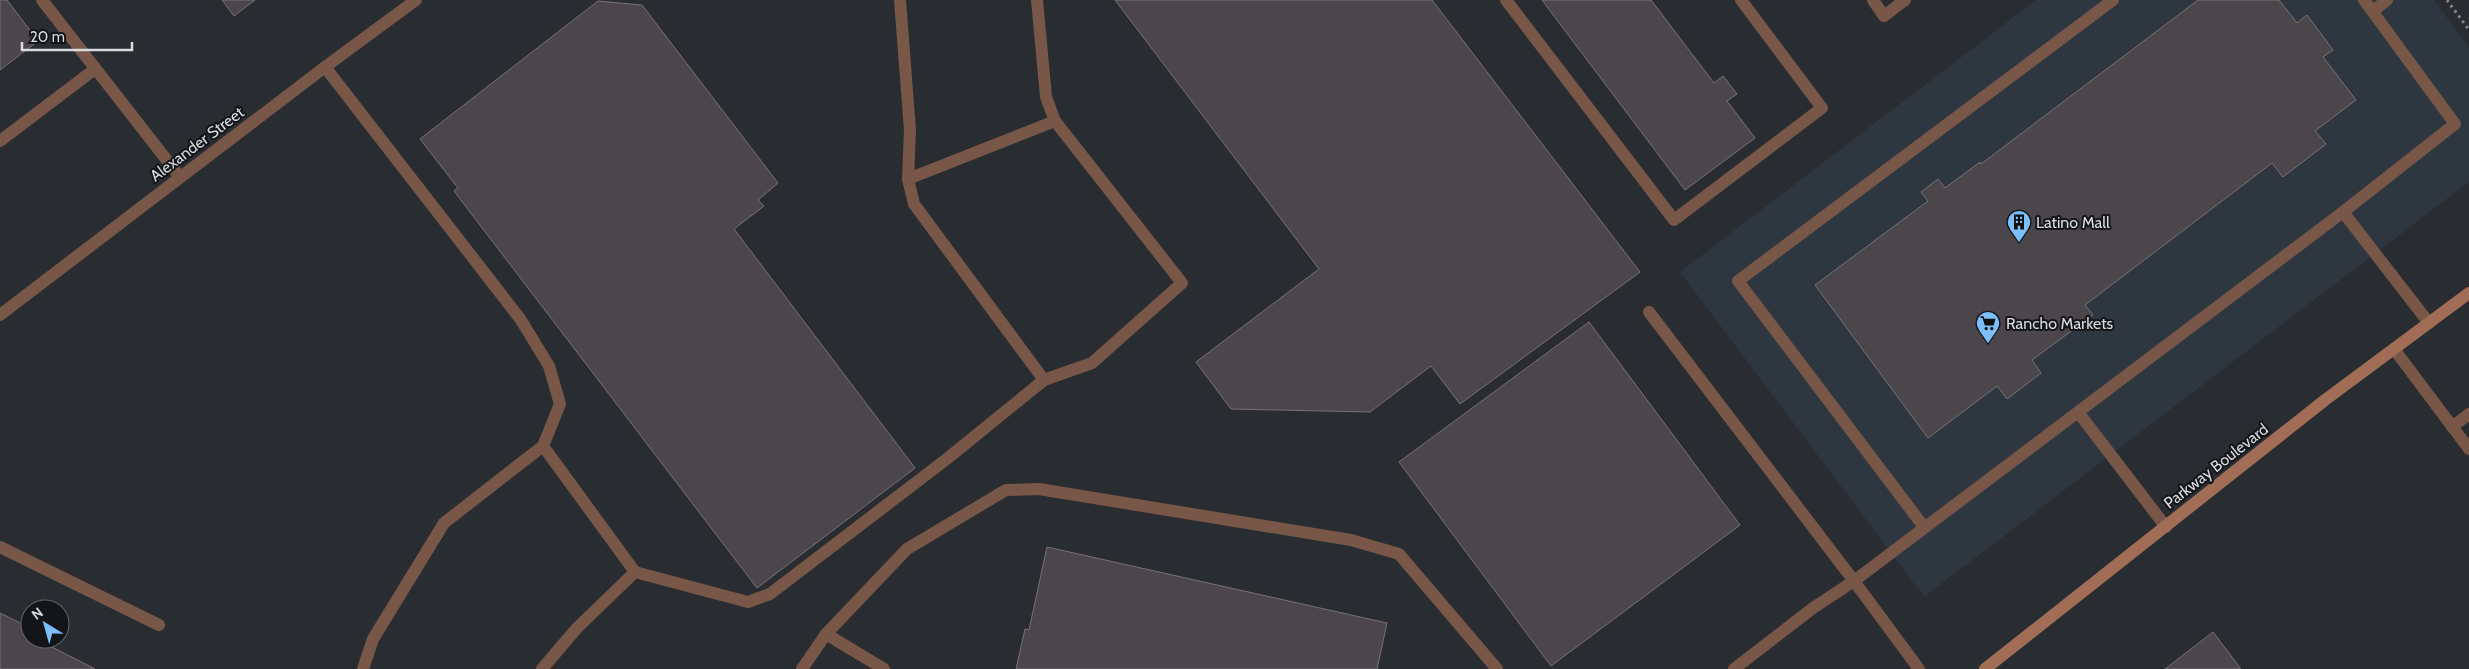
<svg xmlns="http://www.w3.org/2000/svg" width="2469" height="669" viewBox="0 0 2469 669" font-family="Cabin,sans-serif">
	<rect width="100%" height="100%" fill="#292d32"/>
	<polygon fill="#2e3640" points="2036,0 2434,0 2469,47 2469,182 1924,597 1680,272"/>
	<g fill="#4b464a" stroke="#797277">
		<polygon points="0,0 7,0 38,41 0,70"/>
		<polygon points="222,0 255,0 234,16"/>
		<polygon points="1115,0 1432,0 1640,272 1460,404 1431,366 1370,412 1231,409 1196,362 1319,269"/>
		<polygon points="1542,0 1651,0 1714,83 1723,76 1737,94 1727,101 1755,138 1685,190"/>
		<polygon points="2198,0 2279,0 2297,23 2307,15 2333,50 2323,57 2356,100 2315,131 2326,144 2283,177 2272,163 2085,305 2093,315 2032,360 2041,373 2007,399 1997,386 1928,438 1815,285 1928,201 1921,192 1938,179 1945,188 1980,162 1981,164"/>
		<polygon points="598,1 642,5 778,183 758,200 764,206 734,229 915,468 757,588 454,191 458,188 420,139"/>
		<polygon points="1589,322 1740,525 1551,666 1399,462"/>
		<polygon points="1047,547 1387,623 1377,669 1016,669 1025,629 1029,630"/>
		<polygon points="0,613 30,628 30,639 52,639 50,646 95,669 0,669"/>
		<polygon points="2213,632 2241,669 2165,669"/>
	</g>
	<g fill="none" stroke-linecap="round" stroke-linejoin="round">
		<polyline stroke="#83868a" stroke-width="3" stroke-dasharray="2.5 4" stroke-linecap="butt" points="2447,0 2469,30"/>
		<g stroke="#785748" stroke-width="12">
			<polyline points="42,0 180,177"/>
			<polyline points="1037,0 1046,97 1055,121 1182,283 1092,363 1044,380"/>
			<polyline points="1506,0 1674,220 1822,108 1741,0"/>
			<polyline points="1873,0 1884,16 1905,0"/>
			<polyline points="2373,11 2387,0"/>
			<polyline points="325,67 521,320 549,366 560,404 543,446"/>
			<polyline points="0,141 95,69"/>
			<polyline points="908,179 1055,121"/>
			<polyline points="2343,212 2455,124 2364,0"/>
			<polyline points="1649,312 1854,581 1813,608 1734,669"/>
			<polyline points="2394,349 2469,449"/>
			<polyline points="2078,412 2166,527"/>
			<polyline points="2452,427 2469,414"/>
			<polyline points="1924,527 1738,281 2113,0"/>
			<polyline points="0,547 159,625"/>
			<polyline points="826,634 884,669"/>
			<polyline points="363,669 373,639 444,523 543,446 635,572"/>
			<polyline points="542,669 577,628 635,572 748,602 770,594 948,458 1044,380 914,204 908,179 910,130 900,0"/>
			<polyline points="802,669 826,634 907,549 1006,490 1039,489 1351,540 1399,554 1497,669"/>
			<polyline points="1919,669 1854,581 2343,212 2429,323"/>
		</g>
		<polyline stroke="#785748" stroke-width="12" points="0,315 325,67 416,0"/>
		<polyline stroke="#a16d56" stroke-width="12" points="1985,669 2325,400 2469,293"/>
	</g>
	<defs>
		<g id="building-pin" transform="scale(1.25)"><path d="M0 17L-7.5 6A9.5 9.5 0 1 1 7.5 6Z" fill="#7bbef9" stroke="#131518"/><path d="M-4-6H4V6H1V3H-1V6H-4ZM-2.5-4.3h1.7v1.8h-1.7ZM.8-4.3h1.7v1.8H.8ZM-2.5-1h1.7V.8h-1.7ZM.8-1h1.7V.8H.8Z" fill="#111"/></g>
		<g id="supermarket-pin" transform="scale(1.25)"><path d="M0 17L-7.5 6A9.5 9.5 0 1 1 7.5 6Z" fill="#7bbef9" stroke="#131518"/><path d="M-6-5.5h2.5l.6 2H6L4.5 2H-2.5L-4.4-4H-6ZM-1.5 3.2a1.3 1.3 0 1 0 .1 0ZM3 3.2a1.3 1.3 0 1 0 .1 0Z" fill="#111"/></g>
	</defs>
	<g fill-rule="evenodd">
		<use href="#building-pin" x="2019" y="222"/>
		<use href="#supermarket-pin" x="1988" y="323"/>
	</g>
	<g text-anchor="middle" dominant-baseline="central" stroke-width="4" stroke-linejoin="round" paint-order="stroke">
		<g font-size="16" fill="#d9dcdf" stroke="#131518">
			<text transform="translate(197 144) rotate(-37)">Alexander Street</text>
			<text transform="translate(2216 466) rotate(-38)">Parkway Boulevard</text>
		</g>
		<g font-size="16" fill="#d9dcdf" stroke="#131518" text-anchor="start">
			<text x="2036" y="222">Latino Mall</text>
			<text x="2006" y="323">Rancho Markets</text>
		</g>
	</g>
	<g transform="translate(45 624) rotate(323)"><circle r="24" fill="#131518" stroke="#626568"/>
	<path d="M0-4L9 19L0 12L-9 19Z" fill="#7bbef9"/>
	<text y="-8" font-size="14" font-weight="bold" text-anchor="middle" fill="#d9dcdf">N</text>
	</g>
	<path d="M22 42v8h110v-8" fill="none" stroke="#d9dcdf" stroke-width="2.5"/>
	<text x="30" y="42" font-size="15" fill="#d9dcdf" stroke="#131518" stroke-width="4" paint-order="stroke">20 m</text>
</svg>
